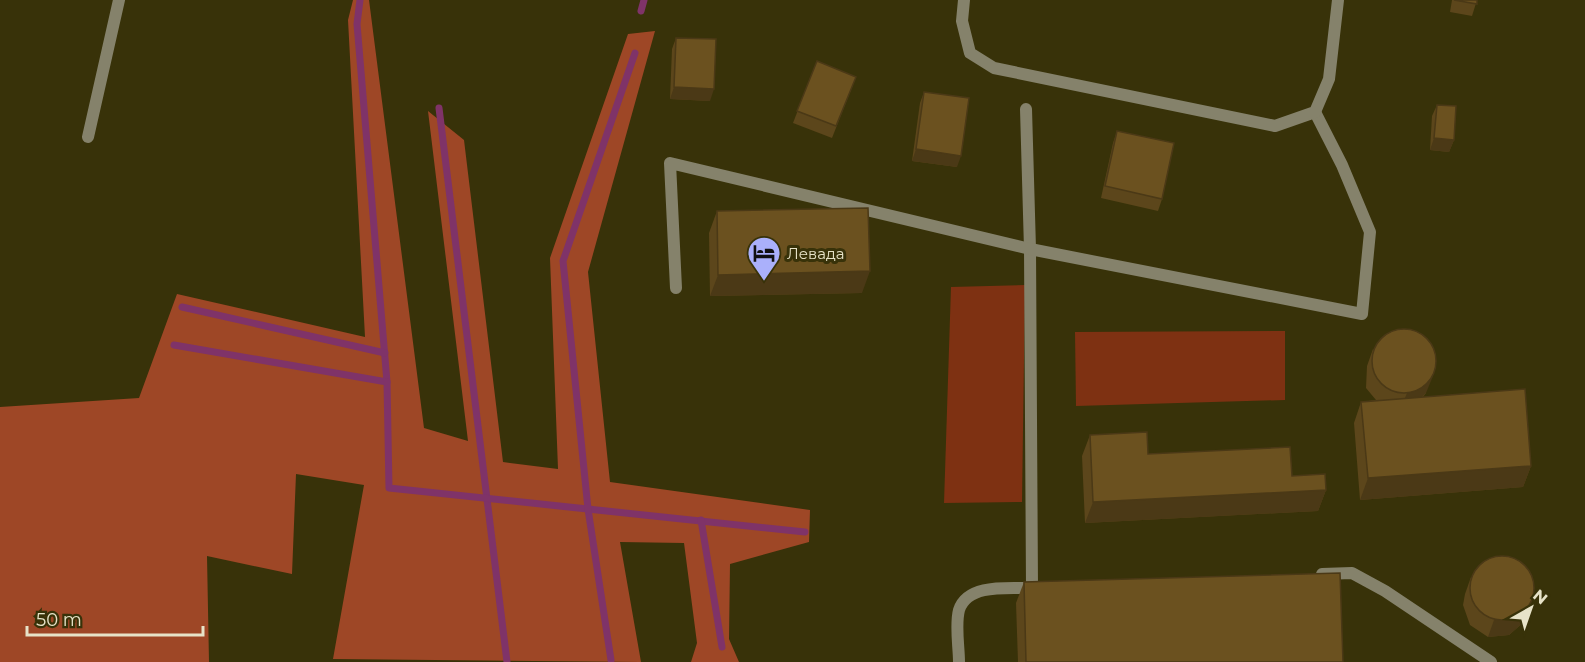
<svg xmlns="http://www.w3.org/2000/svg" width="1585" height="662" viewBox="0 0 1585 662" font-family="Montserrat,sans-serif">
	<rect width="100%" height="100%" fill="#383209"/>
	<g fill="#7e3112">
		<polygon points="1025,285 1022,502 944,503 951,287"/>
		<polygon points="1285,331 1285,400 1076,406 1075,332"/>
	</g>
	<polygon fill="#9e4726" points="353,0 369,0 424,428 468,441 428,111 464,140 503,462 558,469 550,258 628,34 655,31 588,272 610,482 810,510 809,542 730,564 729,639 739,662 691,662 697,643 684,543 620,542 641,662 333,659 364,485 296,474 292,574 207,556 209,662 0,662 0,407 139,398 177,294 365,337 348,20"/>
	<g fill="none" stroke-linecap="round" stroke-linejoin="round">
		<g stroke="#7f3368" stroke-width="7">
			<polyline points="360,0 357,24 387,382"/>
			<polyline points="641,11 644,0"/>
			<polyline points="439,108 507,662"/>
			<polyline points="182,307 385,353"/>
			<polyline points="174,345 387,382 389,488 805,532"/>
			<polyline points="701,520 722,647"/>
			<polyline points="611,660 588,509 563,261 635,53"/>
		</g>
		<g stroke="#85826b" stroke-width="12">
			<polyline points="1026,109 1030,249 1032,588"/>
			<polyline points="676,288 670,163 1030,249 1362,314 1370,232 1342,165 1315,112"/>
			<polyline points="1322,574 1352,573 1385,591 1491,662"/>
			<path d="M959,662c0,-15 -4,-37 0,-52 9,-28 53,-21 76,-22"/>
		</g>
		<g stroke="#85826b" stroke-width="12">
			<polyline points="964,0 962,21 970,53 994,68 1275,126 1315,112 1329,79 1338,0"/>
			<polyline points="88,137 119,0"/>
		</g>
	</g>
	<g fill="#5c461b">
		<polygon points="1452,0 1477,0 1472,16 1450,12"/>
		<polygon points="676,38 710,101 670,99 672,49"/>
		<polygon points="817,61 856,77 832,138 793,123"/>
		<polygon points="924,92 957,167 912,161 920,103"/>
		<polygon points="1437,105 1454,140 1449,152 1430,150 1432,116"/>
		<polygon points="1117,131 1162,199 1158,211 1101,198 1113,143"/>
		<polygon points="717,211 862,293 710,296 709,233"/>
		<polygon points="1373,349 1426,393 1423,397 1531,466 1523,487 1360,500 1354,423 1361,402 1376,400 1366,388 1367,366"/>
		<polygon points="1090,435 1148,454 1292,476 1326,490 1318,511 1085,523 1082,456"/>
		<polygon points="1471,577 1525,621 1509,635 1488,637 1470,625 1463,605 1465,594"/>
		<polygon points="1024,582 1343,662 1018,662 1016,603"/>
	</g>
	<g fill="#4b3916">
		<polygon points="674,87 714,89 710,101 670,99"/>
		<polygon points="1434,138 1454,140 1449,152 1430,150"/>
		<polygon points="916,149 961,156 957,167 912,161"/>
		<polygon points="870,271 862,293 710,296 718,275"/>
		<polygon points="1433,376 1426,393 1411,408 1400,410 1407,393"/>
		<polygon points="1531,466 1523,487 1360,500 1368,478"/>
		<polygon points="1326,490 1318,511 1085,523 1093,502"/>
		<polygon points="1531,604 1525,621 1509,635 1488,637 1494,620"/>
	</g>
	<g fill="#6b511f" stroke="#4b3916" stroke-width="1.5">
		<polygon points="1454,0 1477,0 1477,4"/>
		<polygon points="676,38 716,39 714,89 674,87"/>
		<polygon points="817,61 856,77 836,126 797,111"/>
		<polygon points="924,92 969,98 961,156 916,149"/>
		<polygon points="1437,105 1456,106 1454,140 1434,138"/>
		<polygon points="1117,131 1174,143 1162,199 1105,186"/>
		<polygon points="868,208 870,271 718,275 717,211"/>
		<circle cx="1404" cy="361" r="32"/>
		<polygon points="1525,389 1531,466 1368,478 1361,402"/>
		<polygon points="1147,432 1148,454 1290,447 1292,476 1325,474 1326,490 1093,502 1090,435"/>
		<circle cx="1502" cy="588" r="32"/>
		<polygon points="1340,573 1343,662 1026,662 1024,582"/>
	</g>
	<defs>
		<g id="hotel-pin" transform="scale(1.725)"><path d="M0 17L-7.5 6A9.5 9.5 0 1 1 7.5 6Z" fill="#aab0fb" stroke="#383209"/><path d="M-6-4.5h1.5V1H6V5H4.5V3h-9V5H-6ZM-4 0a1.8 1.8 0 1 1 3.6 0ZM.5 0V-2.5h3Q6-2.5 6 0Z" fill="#111"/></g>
	</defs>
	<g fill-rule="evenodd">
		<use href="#hotel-pin" x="764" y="253"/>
	</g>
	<g text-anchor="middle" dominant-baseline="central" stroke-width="6" stroke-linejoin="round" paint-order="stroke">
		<g font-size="15" fill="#e7e3c8" stroke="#383209" text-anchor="start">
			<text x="787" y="253">Левада</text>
		</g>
	</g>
	<g transform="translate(1531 608) rotate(40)" stroke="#383209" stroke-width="4.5" paint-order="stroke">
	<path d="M0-4.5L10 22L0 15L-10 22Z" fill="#e7e3c8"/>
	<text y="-9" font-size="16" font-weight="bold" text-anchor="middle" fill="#e7e3c8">N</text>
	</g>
	<path d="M27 626v9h176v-9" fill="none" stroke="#e7e3c8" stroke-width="3"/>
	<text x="36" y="626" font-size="18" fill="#e7e3c8" stroke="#383209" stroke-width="4.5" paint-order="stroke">50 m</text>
</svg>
